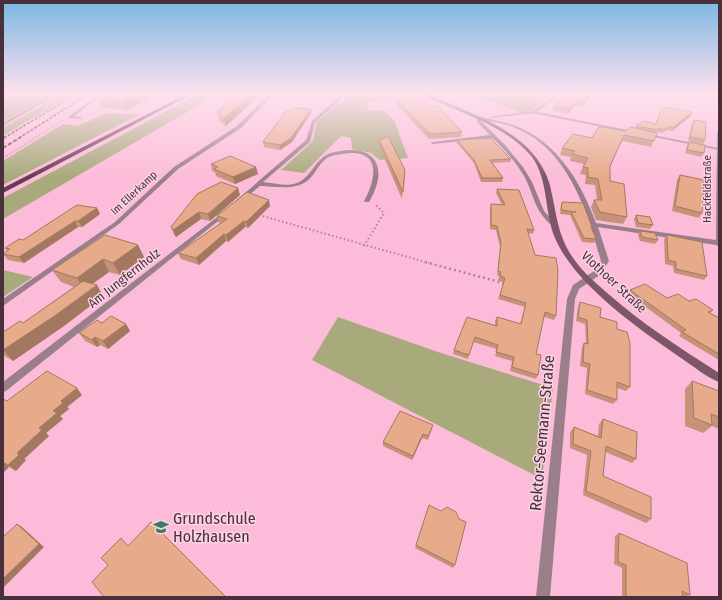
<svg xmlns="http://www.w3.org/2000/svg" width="722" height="600" viewBox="0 0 722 600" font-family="'Fira Sans Condensed',sans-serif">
	<rect width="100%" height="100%" fill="#fcbcd9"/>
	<g fill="#a8aa7c">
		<polygon points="3,93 55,93 3,122"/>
		<polygon points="64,93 75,93 3,136 3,128"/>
		<polygon points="201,93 220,93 3,219 3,198"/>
		<polygon points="347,93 416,93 423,97 368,102 367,110 384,111 394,120 408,158 380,160 371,153 352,149 351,138 341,136 304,173 281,170 313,141 317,121 344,100"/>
		<polygon points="465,93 556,93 533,110 522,113"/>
		<polygon points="107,113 138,115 3,185 3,161 63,124 78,126"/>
		<polygon points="3,270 33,277 3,297"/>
		<polygon points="338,317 438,352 553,388 542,479 312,360"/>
	</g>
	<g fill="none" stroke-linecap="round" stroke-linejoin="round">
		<g stroke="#b28298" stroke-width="1.5" stroke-dasharray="1 1.5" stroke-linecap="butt">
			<polyline points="3,102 24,93"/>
			<polyline points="3,158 64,120"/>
		</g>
		<g stroke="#b28298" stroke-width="2" stroke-dasharray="1.5 2.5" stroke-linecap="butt">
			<polyline points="259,215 429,263"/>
			<polyline points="364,246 384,213 375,204"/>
		</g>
		<polyline stroke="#b28298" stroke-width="2.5" stroke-dasharray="2 3" stroke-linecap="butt" points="425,262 507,284"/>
		<g fill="#9a7f8b" fill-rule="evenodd">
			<polygon points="630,93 636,93 667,99 666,100"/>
			<polygon points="533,111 632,131 634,132 632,133 532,113"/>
			<polygon points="648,134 718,148 719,148 719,150 649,136 648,136"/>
		</g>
		<g fill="#9a7f8b" fill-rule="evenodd">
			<polygon points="55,93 60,93 3,126 3,123"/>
			<polygon points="101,93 105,93 74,116 81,117 81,119 69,118 69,116"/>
			<polygon points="271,93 275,93 241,128 178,169 119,224 3,306 3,299 115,222 174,167 237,126"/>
			<path d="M340,93h4l-4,8 -25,21 -5,20 -47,40c11,1 24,5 34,1 15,-6 18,-25 34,-30 42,-12 60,12 38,49h-4l-1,-1c10,-18 19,-48 -13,-48 -8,1 -17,1 -24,5 -10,7 -13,21 -25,26 -13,6 -28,2 -42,2l-18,15h-4v-2l68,-59 6,-19 25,-22z"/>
			<polygon points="559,93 563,93 535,113 491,118 489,117 533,111"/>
			<path d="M477,117c6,0 14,2 21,4 52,10 81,55 98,102l120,17 1,-107 2,-1v115l-3,-2 -118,-18 11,34 -9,14 -21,14 -4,10 -25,298h-14l31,-298 6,-14 21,-14 7,-10c-15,-54 -35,-120 -97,-137 -8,-2 -16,-3 -24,-4l25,25 18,22 9,15 12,29 11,12 -1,1h-4c-17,-16 -16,-30 -26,-48 -8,-14 -20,-27 -32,-38l-59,6 -2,-1 2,-1 57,-7 -13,-13z"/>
			<polygon points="225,211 228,213 227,214 6,391 3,392 3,382"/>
		</g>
		<path fill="#7d5769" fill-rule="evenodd" d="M420,93h5c45,21 107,37 124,89 8,29 7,54 27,80 8,11 19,20 30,30 35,31 74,56 113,81v9c-12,-4 -27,-17 -38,-24 -42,-29 -106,-73 -126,-120 -11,-26 -6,-57 -23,-81 -20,-25 -56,-39 -85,-51 -9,-4 -19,-8 -27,-13z"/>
		<polygon fill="#673b51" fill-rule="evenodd" points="189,93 194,93 3,193 3,188"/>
		<g stroke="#654554" stroke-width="1.5" stroke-dasharray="3 1.5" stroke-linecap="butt">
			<polyline points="4,138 78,93"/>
			<polyline points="19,138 90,93"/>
		</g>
		<g stroke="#654554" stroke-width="2" stroke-dasharray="4 2" stroke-linecap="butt">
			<polyline points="3,138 5,137"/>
			<polyline points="3,148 21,137"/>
		</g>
	</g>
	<g fill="#c79378">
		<polygon points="159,93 127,110 101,107 97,97"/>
		<polygon points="237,93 226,126 219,120 217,112"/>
		<polygon points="314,93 332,93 331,95 315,95"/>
		<polygon points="575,93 593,93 582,107 575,105 568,114 552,111 553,106"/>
		<polygon points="397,100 462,132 461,137 429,139 397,105"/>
		<polygon points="662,107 691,116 672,131 666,130 662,133 657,132 651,147 622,141 610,167 610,181 627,217 623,224 596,220 591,207 594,200 597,200 595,185 585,184 586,175 580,174 584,164 570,161 571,157 560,155 562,148 592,138 635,128 636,126 656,124"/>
		<polygon points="311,109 311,113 292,142 280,150 264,147 263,142 292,111"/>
		<polygon points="694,120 705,140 703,144 688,141 692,123"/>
		<polygon points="379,140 405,170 402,199 379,146"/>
		<polygon points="457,140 511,159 510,162 492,163 503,178 502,182 481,182 474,163 457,143"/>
		<polygon points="689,142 704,153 701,157 685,153 687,145"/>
		<polygon points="211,164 256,167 258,174 235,184 216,176 215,172 212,171"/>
		<polygon points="680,175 702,213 699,218 672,211 677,180"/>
		<polygon points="497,189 534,230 533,234 528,233 535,255 556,316 554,320 544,317 536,354 538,375 536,379 510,371 512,361 495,356 497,349 473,342 468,359 453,354 454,350 495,325 495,321 497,317 520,324 525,307 498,299 504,282 498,281 499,276 497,275 500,247 496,230 490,229 490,208 491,204 502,205 496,193"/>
		<polygon points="197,194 240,195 210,221 201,219 176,237 174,235 171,227"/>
		<polygon points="562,202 592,227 592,229 596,239 594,243 582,242 570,215 560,214 561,206"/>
		<polygon points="270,206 248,228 245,227 228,242 226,241 199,265 181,259 178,253 221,223 219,223 217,216"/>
		<polygon points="97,208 100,214 82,227 78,227 24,263 8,260 3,254 7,251 5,248 23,240"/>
		<polygon points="636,215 653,225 650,229 636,227 634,219"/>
		<polygon points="640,231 658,240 655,244 640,241 638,235"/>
		<polygon points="667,235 707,276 704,280 674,273 673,266 665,264 664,239"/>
		<polygon points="138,245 144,257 120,275 109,272 92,284 97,285 103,296 64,326 13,361 3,355 3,332 23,323 74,287 61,282 52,270"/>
		<polygon points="630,290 667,298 689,301 713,310 710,313 719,318 719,360 679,336 681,333 628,294"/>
		<polygon points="580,302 617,329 630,387 626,391 617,388 617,400 613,404 585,394 587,368 580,366 582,347 584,343 586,344 585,324 576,321 578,306"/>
		<polygon points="102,323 126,324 130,331 108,349 100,345 97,347 85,341 79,333"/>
		<polygon points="692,381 719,391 719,429 712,426 703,433 685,426 685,389"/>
		<polygon points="82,395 67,407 69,409 60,416 63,419 46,433 49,436 24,459 26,460 16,471 9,467 3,473 3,399 7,401"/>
		<polygon points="603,419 636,459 632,463 605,452 603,476 651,519 646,523 583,495 587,455 570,448 570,432 574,427 598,436 599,424"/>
		<polygon points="432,429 428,440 422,438 412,460 383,446 383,442"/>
		<polygon points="429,505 455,565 453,568 415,548"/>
		<polygon points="619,533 690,595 684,597 683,596 683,597 622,597 622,568 614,564 615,536"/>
	</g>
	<g fill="#a27861">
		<polygon points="138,93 159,93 127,110 123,100"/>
		<polygon points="253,93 262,93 226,126 224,118"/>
		<polygon points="591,93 593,93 582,107 583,102"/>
		<polygon points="577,101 575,105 568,114 570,109"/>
		<polygon points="311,109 311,113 292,142 280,150 280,145"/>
		<polygon points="692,112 691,116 672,131 674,127"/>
		<polygon points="668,127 666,130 662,133 664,130"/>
		<polygon points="256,167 258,174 235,184 233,177"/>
		<polygon points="238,188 240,195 210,221 208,214"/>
		<polygon points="269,200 270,206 248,228 246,222"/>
		<polygon points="97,208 100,214 82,227 78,221"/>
		<polygon points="199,212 201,219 176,237 173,230"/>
		<polygon points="75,221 78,227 24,263 19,257"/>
		<polygon points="244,221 245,227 228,242 226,235"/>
		<polygon points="224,234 226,241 199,265 196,258"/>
		<polygon points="138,245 144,257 120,275 113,263"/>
		<polygon points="103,259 109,272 84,290 77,278"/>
		<polygon points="97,285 103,296 64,326 13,361 3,350"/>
		<polygon points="126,324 130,331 108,349 103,341"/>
		<polygon points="95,337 100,345 97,347 92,340"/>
		<polygon points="77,388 82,395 67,407 69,409 60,416 63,419 46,433 49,436 24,459 26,460 16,471 8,465 17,453 61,401"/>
		<polygon points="423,434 422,438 412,460 413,456"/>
		<polygon points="3,462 9,467 3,473"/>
		<polygon points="17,524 22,527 44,547 3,588 3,579"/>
	</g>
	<g fill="#e7ab8b" stroke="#a27861">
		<polygon points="108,93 138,93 123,100 97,97"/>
		<polygon points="237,93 253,93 224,118 217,112"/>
		<polygon points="566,93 591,93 583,102 577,101 570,109 553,106"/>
		<polygon points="420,98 432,107 437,105 462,132 430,134 397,100"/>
		<polygon points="662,107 692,112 674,127 668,127 664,130 659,128 658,130 636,126 643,121 656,124"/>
		<polygon points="295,108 311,109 291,138 280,145 263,142 286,111 292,111"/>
		<polygon points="694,120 706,122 705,140 690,137"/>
		<polygon points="601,127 625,131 631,127 657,133 654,141 624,135 610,166 610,181 624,184 627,217 600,212 594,200 602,200 598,179 588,177 588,168 583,167 588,158 572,154 575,151 562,148 573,134 592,138 598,128"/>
		<polygon points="388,136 405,170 403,192 379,140"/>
		<polygon points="490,138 511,159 490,160 503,178 482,178 474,160 457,140"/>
		<polygon points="689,142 705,145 704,153 687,150"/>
		<polygon points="230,156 256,167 233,177 214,169 218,167 211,164"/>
		<polygon points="680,175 704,180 702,213 675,206"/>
		<polygon points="221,182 238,188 208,214 199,212 173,230 171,227 197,194"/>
		<polygon points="497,189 519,190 534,230 527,229 535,255 556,258 558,271 556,316 545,312 536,354 541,355 538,375 512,367 514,357 496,352 498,345 475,337 469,355 454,350 467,317 497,326 497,317 521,324 526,303 500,295 505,278 500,276 501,272 498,271 501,243 497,226 491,225 491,204 505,205"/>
		<polygon points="247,192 269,200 246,222 244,221 226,235 224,234 196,258 178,253 227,219 217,216"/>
		<polygon points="562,202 583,203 592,227 591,227 596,239 584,238 571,212 576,212 561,210"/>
		<polygon points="77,205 97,208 78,221 75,221 19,257 3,254 10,249 5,248 19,239 23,240"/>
		<polygon points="636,215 650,217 653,225 638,223"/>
		<polygon points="640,231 655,233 658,240 642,237"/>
		<polygon points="105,235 138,245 113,263 103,259 77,278 52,270"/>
		<polygon points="667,235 702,242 707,276 676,269 676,262 668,260"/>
		<polygon points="83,281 97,285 56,315 3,350 3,332 20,321 23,323"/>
		<polygon points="645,284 667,298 678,294 689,301 696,299 713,310 708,312 719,318 719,354 682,332 686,330 630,290"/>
		<polygon points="580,302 601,308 600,317 617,322 617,329 627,332 630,343 630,387 617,382 617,400 587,390 590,364 583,362 584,343 588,344 587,320 578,317"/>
		<polygon points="111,316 126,324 103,341 95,337 92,340 79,333 97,320 102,323"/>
		<polygon points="47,371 77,388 61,401 63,403 53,411 57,413 39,428 42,430 17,453 19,455 8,465 3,462 3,399 7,401"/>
		<polygon points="692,381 719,391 719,417 711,414 712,425 694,418"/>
		<polygon points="400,411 433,425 428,436 423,434 413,456 383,442"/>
		<polygon points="603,419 637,432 636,459 606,446 603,476 651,497 651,519 586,491 591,451 573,444 574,427 601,438"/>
		<polygon points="429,505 441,511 447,507 456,512 459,519 466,522 455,565 416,545"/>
		<polygon points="151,522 226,597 104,597 92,582 108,565 101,558 121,538 128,546"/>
		<polygon points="17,524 39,544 3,579 3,537"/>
		<polygon points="619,533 687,563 690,595 682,591 683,597 626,597 626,565 618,562"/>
	</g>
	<linearGradient id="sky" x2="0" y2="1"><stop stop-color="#7bb7e3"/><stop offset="0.53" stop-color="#fee1ee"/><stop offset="1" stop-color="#fee1ee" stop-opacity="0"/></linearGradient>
	<rect width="722" height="177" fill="url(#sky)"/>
	<defs>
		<g id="school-bare" transform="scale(1.2)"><path d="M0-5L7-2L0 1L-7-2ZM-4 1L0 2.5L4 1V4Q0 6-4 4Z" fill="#3b7965" stroke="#fad2e3" stroke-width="2.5" paint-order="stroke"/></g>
	</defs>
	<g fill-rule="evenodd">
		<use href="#school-bare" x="161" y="527"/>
	</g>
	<g text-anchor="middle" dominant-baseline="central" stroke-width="3" stroke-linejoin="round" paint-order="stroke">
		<g font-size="11" fill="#4a303c" stroke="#fad2e3">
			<text transform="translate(707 189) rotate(-90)">Hackfeldstraße</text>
			<text transform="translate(134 193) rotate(-43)">Im Ellerkamp</text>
		</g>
		<g font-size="13" fill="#4a303c" stroke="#fad2e3">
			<text transform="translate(124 278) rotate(-38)">Am Jungfernholz</text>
			<text transform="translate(614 282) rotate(43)">Vlothoer Straße</text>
		</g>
		<g font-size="16" fill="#4a303c" stroke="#fad2e3">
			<text transform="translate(542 433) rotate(-85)">Rektor-Seemann-Straße</text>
		</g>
		<g font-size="16" fill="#4a303c" stroke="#fad2e3" text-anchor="start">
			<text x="173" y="518">Grundschule<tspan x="173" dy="18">Holzhausen</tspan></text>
		</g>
	</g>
	<rect width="722" height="600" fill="none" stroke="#4a303c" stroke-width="8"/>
</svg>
